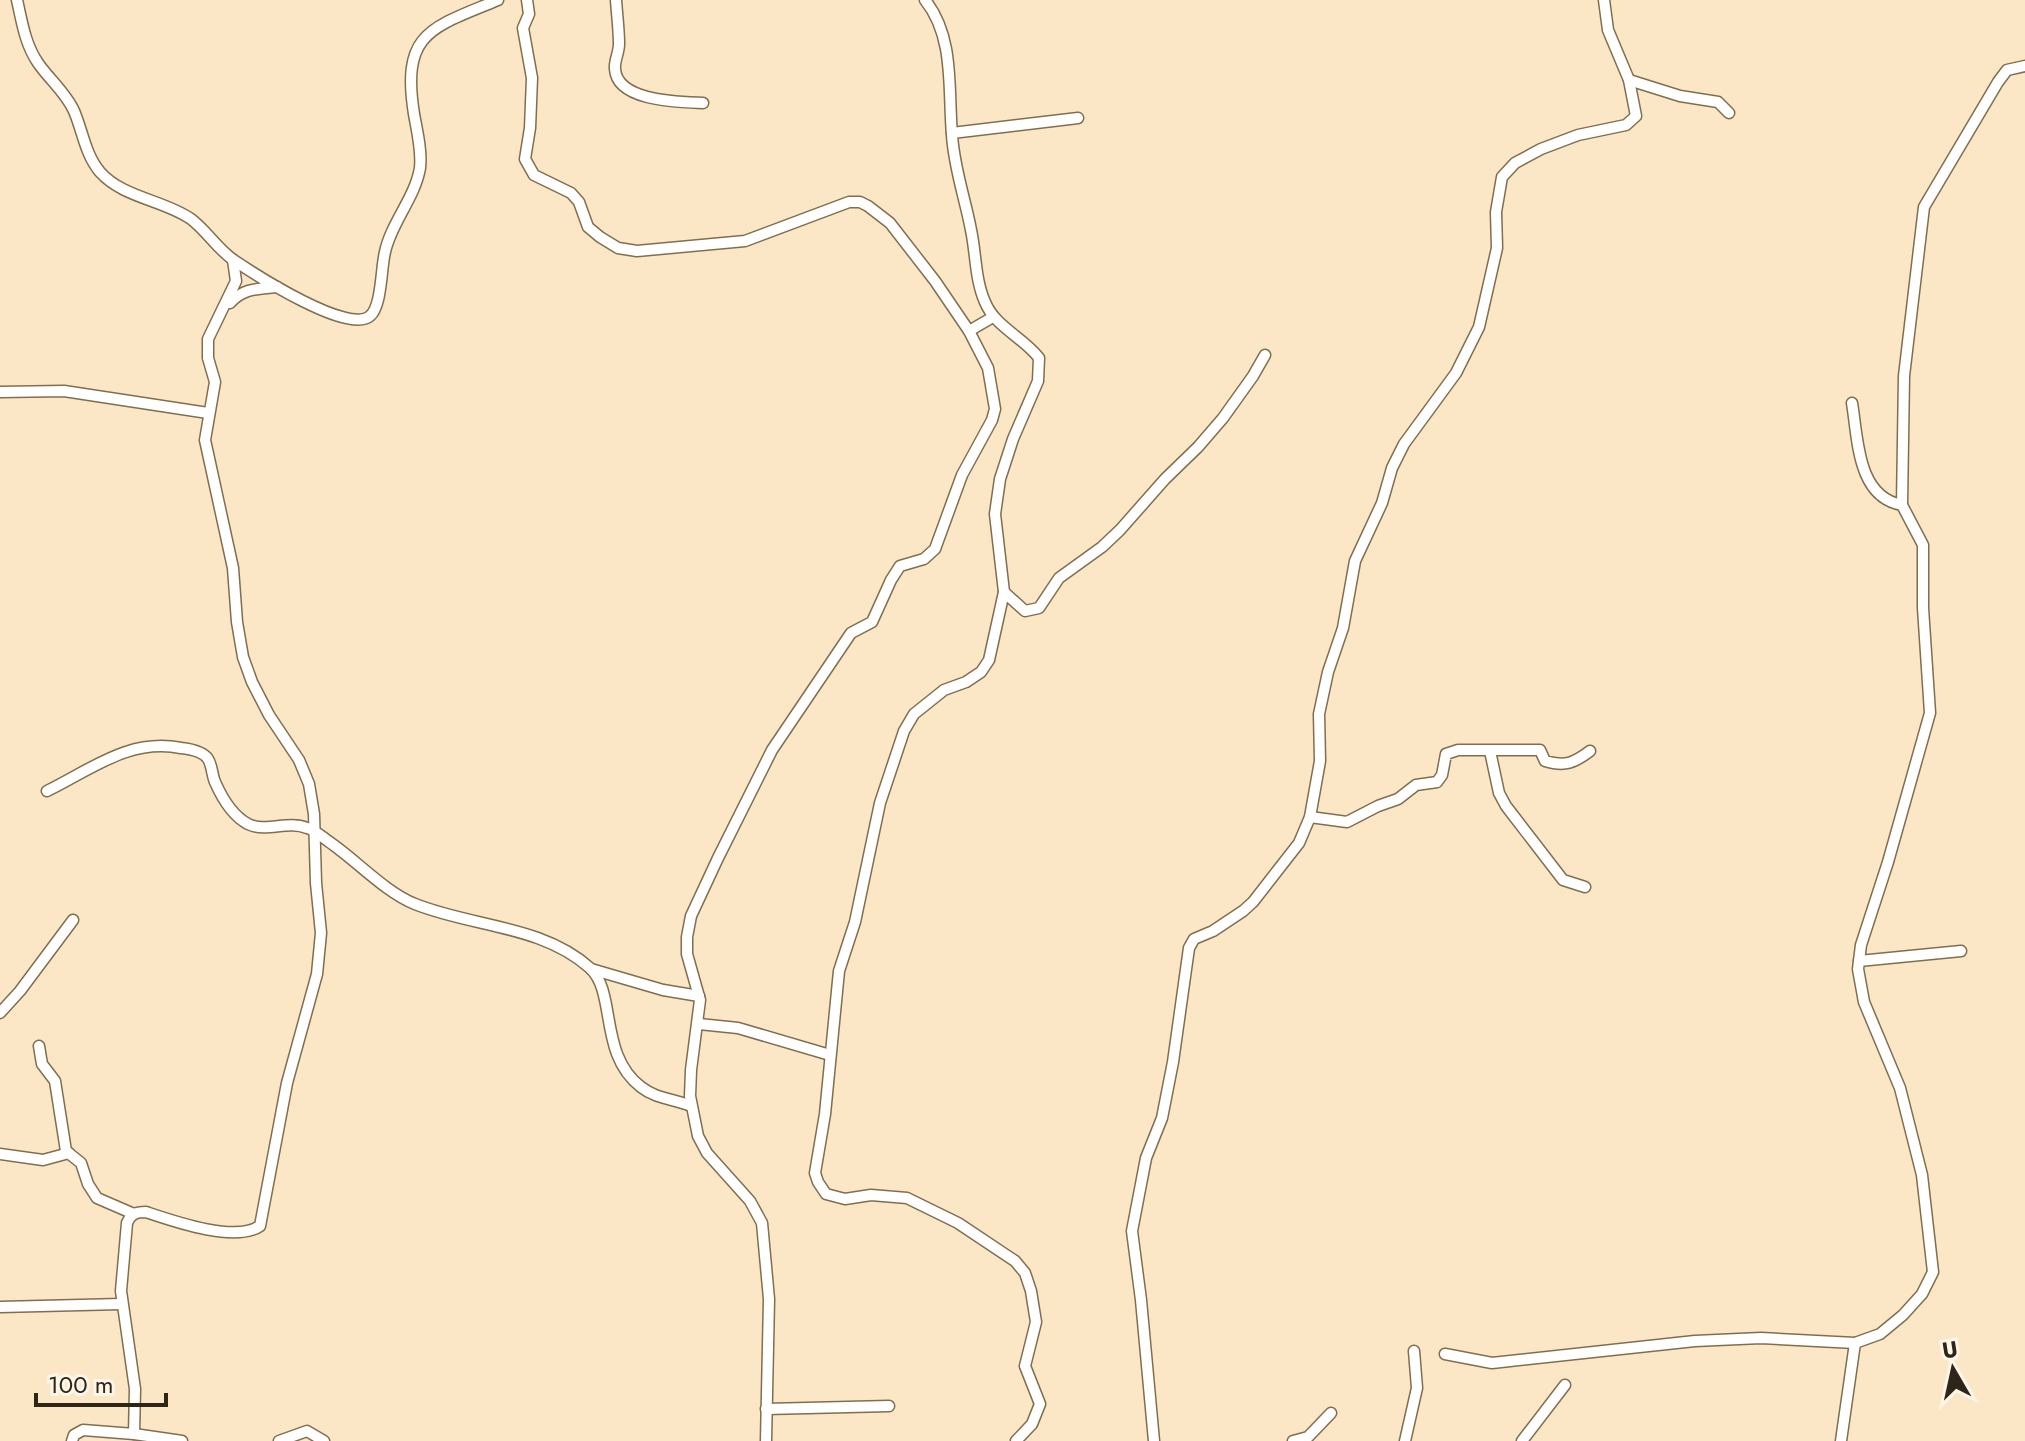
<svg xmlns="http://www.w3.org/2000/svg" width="2025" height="1441" viewBox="0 0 2025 1441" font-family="Jost,sans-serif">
	<rect width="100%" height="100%" fill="#fbe7c5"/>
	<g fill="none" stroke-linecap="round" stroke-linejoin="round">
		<g stroke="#806e4f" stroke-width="13">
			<g id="minor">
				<path d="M17,0c5,22 8,44 21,63 11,16 28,30 36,48 9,21 11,43 26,61 23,26 64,28 91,47 16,12 27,31 44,42 21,14 114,74 135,55 12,-10 11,-49 15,-64 6,-29 30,-54 35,-84 2,-17 -3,-37 -6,-54 -13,-82 17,-86 84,-114"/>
				<polyline points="527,0 529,14 523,28 532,78 530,128 525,159 534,175 571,193 579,202 588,227 600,237 618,248 637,251 745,241 849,202 860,202 868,206 890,223 935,281 969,331 988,368 995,409 992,420 962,475 935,549 924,559 900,566 891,580 872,622 851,633 772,750 718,858 691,916 687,937 687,954 700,1000 691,1070 690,1096 698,1136 707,1153 750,1201 762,1223 769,1299 766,1441"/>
				<path d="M616,0c1,15 3,30 3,44 0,9 -5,17 -4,25 2,33 66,33 88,34"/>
				<path d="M925,0c30,37 23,90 27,135 2,33 13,63 19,95 5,23 4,50 14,72 10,25 38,35 54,56l-1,23 -25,58 -13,40 -5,35 9,78 -15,68 -8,12 -15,10 -22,8 -30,24 -10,17 -24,72 -25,119 -16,49 -14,143 -10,59 3,9 8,12 19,5 26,-4 36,3 51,25 57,38 10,12 6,18 5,31 -11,44 15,38 -8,20 -16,17"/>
				<polyline points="1629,80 1680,96 1718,102 1729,113"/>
				<polyline points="952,133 1078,118"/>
				<path d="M230,303c13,-15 28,-14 47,-16"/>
				<polyline points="969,331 993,317"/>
				<polyline points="0,392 64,391 208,413"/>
				<path d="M1852,403c6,36 5,94 50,102"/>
				<polyline points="1004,592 1025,611 1039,608 1059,578 1102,547 1120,530 1165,479 1198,447 1223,418 1253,376 1265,355"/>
				<polyline points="1490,751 1499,793 1506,806 1563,880 1585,887"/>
				<path d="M47,791c45,-22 82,-53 134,-43 9,1 22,3 27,11 4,6 4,16 7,23 7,16 18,34 33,42 19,9 39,-4 59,4 8,2 14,8 21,13 28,19 57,51 87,63 57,23 127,21 175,64 27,25 8,86 51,119 15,12 34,12 50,19"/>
				<path d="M1310,817l37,5 31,-16 20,-7 18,-14 21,-3 5,-7 4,-21 12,-4h82l5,11c20,6 29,2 45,-10"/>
				<polyline points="1859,961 1961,951"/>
				<polyline points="591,969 663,990 699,996"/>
				<polyline points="0,1013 20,991 73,920"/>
				<polyline points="699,1024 738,1028 830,1055"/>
				<polyline points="39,1046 42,1064 55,1081 66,1151 81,1163 88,1184 97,1198 134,1214"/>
				<polyline points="0,1154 43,1160 69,1153"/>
				<polyline points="0,1307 121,1304"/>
				<polyline points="1445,1354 1492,1363 1695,1341 1761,1338 1855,1343"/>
				<polyline points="766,1409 889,1406"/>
				<polyline points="134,1434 182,1441"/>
				<path d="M72,1441l2,-6 9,-5 51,4 1,-45 -14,-98 6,-68c4,-9 8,-11 19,-11 27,9 89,31 114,14l27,-143 30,-109 4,-41 -5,-50 -2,-69 -5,-30 -10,-24 -30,-45 -17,-33 -9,-25 -6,-35 -4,-54 -28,-128 10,-58 -7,-24v-19l28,-58 -3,-21"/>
				<polyline points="279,1441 307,1431 324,1441"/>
				<polyline points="1154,1441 1141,1300 1132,1231 1146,1158 1162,1118 1173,1062 1189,948 1194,939 1213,931 1243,911 1253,902 1299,843 1310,817 1320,761 1319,714 1328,672 1343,628 1355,561 1382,503 1392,468 1404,444 1456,373 1479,327 1497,248 1496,212 1502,177 1515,163 1541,149 1578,135 1626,125 1636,116 1629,80 1608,30 1604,0"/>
				<polyline points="1293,1441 1308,1437 1331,1413"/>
				<polyline points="1405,1441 1417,1388 1414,1351"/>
				<polyline points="1522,1441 1565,1385"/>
				<polyline points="1841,1441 1855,1343 1880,1334 1903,1315 1922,1294 1933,1272 1922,1175 1900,1088 1864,1002 1858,969 1861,945 1888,862 1930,713 1923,608 1923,545 1902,505 1904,376 1924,207 1998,82 2007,70 2025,66"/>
			</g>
		</g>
		<use href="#minor" stroke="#fff" stroke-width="10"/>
	</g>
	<g transform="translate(1953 1369) rotate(351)" stroke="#fef6e8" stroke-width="6" paint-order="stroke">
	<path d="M0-6L14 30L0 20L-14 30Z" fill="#2d2518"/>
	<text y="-12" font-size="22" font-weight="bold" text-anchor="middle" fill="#2d2518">U</text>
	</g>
	<path d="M36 1393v12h130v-12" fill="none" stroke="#2d2518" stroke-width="4"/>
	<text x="48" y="1393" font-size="24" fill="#2d2518" stroke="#fef6e8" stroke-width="6" paint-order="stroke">100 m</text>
</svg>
